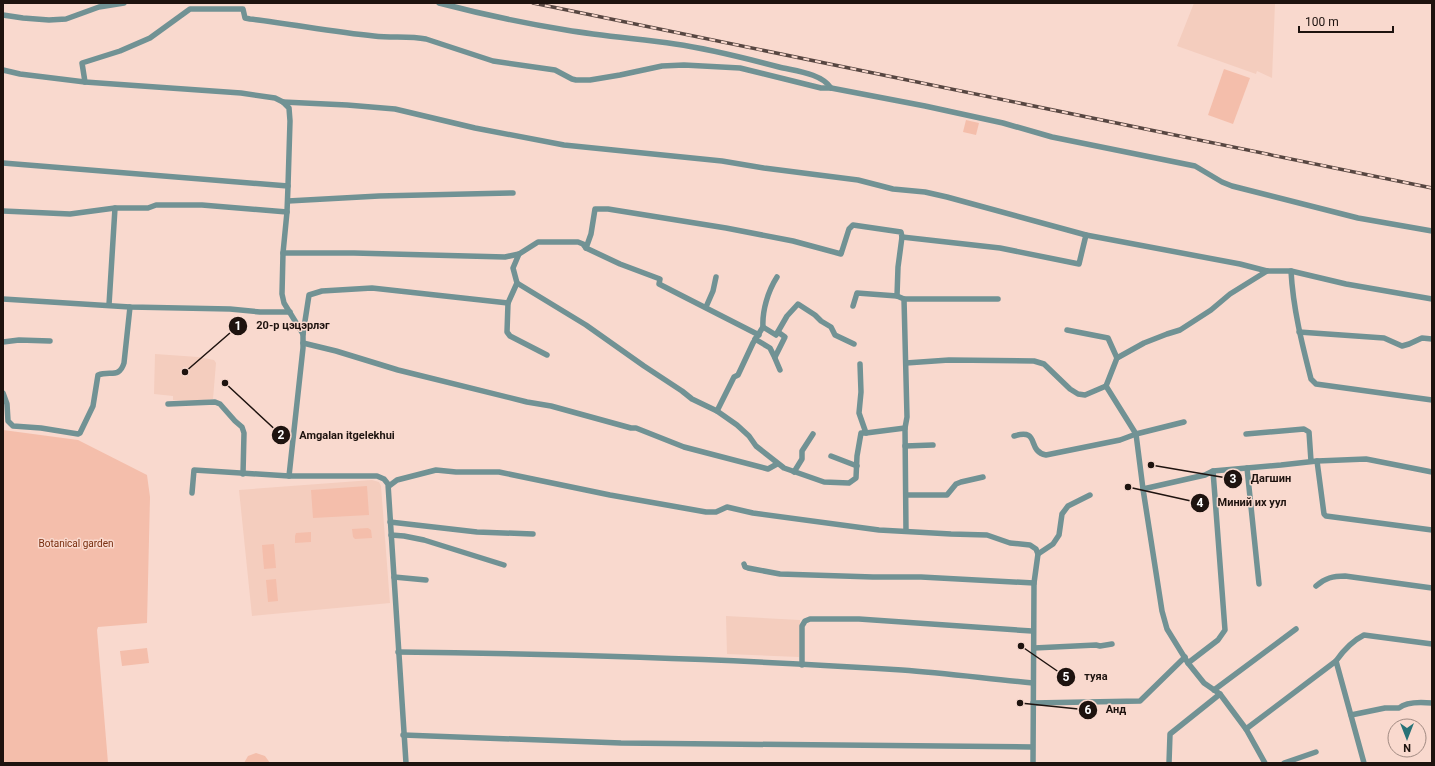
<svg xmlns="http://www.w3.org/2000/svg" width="1435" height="766" viewBox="0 0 1435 766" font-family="Roboto,sans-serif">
	<rect width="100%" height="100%" fill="#f9d9ce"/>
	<g fill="#f4cdbe">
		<polygon points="1194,3 1275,3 1272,78 1257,71 1256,74 1177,46"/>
		<polygon points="155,354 198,357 214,360 216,363 213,399 196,401 173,400 173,396 154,394"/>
		<polygon points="372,480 379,482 381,486 390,603 252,616 239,490"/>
		<polygon points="726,616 800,620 799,657 727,654"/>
	</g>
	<g fill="#f4beab">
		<polygon points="1224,69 1250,78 1233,124 1208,115"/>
		<polygon points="966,120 979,123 976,135 963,132"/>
		<polygon points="3,430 78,440 147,475 150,497 147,623 98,627 97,630 108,763 3,763"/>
		<polygon points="367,486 369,515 313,518 311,490"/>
		<polygon points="368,528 371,530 372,538 355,539 353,537 352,529"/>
		<polygon points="311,532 311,542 295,543 295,536 296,533"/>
		<polygon points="274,544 276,568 264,569 262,545"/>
		<polygon points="276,579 278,601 268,602 266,580"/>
		<polygon points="147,648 149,663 122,666 120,651"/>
		<polygon points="256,753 265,756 270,763 244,763 248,756"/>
	</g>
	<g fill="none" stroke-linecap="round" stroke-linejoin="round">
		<g stroke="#719294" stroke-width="5.5">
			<path d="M439,3c42,11 84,20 127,27 36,6 73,9 109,14 35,5 70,14 104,23 16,4 42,6 52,21"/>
			<polyline points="3,15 23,18 49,20 66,19 99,7 124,3"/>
			<polyline points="3,70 20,74 85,82 241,93 275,98 283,102 289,108 290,121 288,186 287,212 283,253 282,294 284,303 303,334 303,348 289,476 377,476 384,479 388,484 406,763"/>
			<path d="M85,82l-3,-19 38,-12 30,-13 40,-29h53l2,9 5,1c42,5 83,13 124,17 18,2 35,0 52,3l67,22 62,9 17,9 4,1h14l30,-5 42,-9 22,-1 56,3 81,20h10l94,18 78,17 49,14 143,29 27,16 10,4 126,32 74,13"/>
			<polyline points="283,102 347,105 395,109 475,128 564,145 722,161 764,168 858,180 893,189 925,192 947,197 1086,235 1240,264 1267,271 1291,271 1346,284 1432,299"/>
			<polyline points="3,163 288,186"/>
			<polyline points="288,201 379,196 513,193"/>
			<polyline points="3,211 70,214 115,208 148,208 156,205 202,205 287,212"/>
			<polyline points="902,237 1000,248 1079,264 1086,235"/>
			<polyline points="586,248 620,264 660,279 659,284 759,335"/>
			<polyline points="283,253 354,253 505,257 519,254"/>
			<path d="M1291,271c2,37 11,73 20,108l5,5 116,16"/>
			<polyline points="517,283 586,325 644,366 682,391 692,399 717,411 737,425 749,436 756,446 784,468 824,482 849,483 856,478 857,456 861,433 866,433 859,413 861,392 860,364"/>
			<polyline points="3,299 130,307 230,309 260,312 290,312"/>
			<polyline points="904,299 998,299"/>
			<polyline points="508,303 507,332 510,336 547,355"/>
			<polyline points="109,305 115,208"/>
			<polyline points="853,306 857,293 897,296"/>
			<polyline points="706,307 713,291 716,277"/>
			<path d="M763,327c-1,-16 5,-36 14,-50"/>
			<polyline points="1067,330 1108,338 1117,358"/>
			<polyline points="1299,332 1384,338 1402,346 1409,344 1422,338 1432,339"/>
			<polyline points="303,334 309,295 322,291 372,288 508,303 517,283 513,268 519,254 538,242 578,242 583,244 586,248 591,234 595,209 608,209 726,228 793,241 841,254 849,229 853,225 901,232 902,237 898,267 897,296 904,299 907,417 905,428 906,531"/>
			<polyline points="755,339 770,348 774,356 780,370"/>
			<polyline points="3,342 19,340 50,341"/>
			<polyline points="303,343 336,351 398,370 527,402 551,406 631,428 636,428 684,447 768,469 777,464"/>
			<polyline points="775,357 785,337 778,332"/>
			<polyline points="906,363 949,360 1034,361 1044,364 1070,389 1078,394 1085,395 1106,386"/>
			<path d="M3,393l4,11 1,17 5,5 28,2 37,6 2,-1 13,-27 5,-31c12,-5 21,4 26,-12l6,-56"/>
			<polyline points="168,404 215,402 220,404 235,421 242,427 244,433 243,474"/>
			<polyline points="717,411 734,377 738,375 753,343 763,327 776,335 787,316 798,304 815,315 821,321 831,327 835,335 854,344"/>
			<polyline points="866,433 905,428"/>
			<polyline points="1246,434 1304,429 1309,432 1311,461"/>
			<path d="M1014,436c27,-8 12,15 32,19l74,-15 16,-6 48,-12"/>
			<polyline points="905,446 933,445"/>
			<polyline points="831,456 857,466"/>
			<polyline points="1317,461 1324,514 1326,516 1432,530"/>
			<polyline points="1247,468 1259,584"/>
			<polyline points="794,472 802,459 802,451 813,434"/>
			<polyline points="389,486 397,480 436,470 456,472 499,472 610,495 706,512 716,512 727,507 753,513 879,530 951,534 987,535 1010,543 1030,545 1036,549 1038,554 1034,583 1033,763"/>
			<polyline points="1143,489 1205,475 1213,471 1281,465 1317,461 1366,459 1432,472"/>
			<polyline points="192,493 194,470 289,476"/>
			<polyline points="906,495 947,495 956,484 961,482 983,477"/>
			<polyline points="390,522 477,532 533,534"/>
			<polyline points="391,535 404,536 424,540 504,565"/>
			<polyline points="1038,554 1053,544 1059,535 1062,514 1068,506 1090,495"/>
			<polyline points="744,564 745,567 748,568 780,574 873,577 921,577 1034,583"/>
			<polyline points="394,577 426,580"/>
			<path d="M1316,586c9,-8 17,-10 29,-10l87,12"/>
			<polyline points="1034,648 1096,645 1100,646 1112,644"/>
			<path d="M398,652c168,2 337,7 504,18 44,3 87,9 131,13"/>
			<path d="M1336,661c7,-10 16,-20 28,-26l68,9"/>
			<polyline points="1188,663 1218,640 1225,630 1213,471"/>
			<polyline points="802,665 802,626 805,621 810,619 859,619 1032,631"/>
			<polyline points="1214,690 1296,629"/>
			<polyline points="1033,703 1140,701 1185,657"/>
			<path d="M1351,715l34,-7h14c8,-7 23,-6 33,-5"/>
			<polyline points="1246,729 1336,661 1364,763"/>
			<polyline points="403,735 621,743 1032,747"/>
			<polyline points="1169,763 1170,734 1220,694"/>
			<polyline points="1265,763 1246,729 1220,694 1204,683 1188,663 1167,629 1162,611 1143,489 1136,434 1106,386 1117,358 1144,343 1167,334 1180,330 1211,310 1230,294 1267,271"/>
			<polyline points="1284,763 1316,752"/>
		</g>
		<g stroke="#574641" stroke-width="3.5">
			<polyline id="rail" points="533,3 1432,188"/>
		</g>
		<use href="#rail" stroke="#f9d9ce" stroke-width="2" stroke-dasharray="6" stroke-linecap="butt"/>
	</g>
	<g text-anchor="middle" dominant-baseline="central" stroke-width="3" stroke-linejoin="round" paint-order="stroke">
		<g font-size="10" fill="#782e0f" stroke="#f9d9ce">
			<text x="76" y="543">Botanical garden</text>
		</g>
	</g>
	<path fill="none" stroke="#1e130f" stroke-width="1.5" d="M185 372L238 326M225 383L281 435M1151 465L1233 479M1128 487L1200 503M1021 646L1066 677M1020 703L1088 710"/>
	<g fill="#1e130f" stroke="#f9d9ce" stroke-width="1.5">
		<circle cx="185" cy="372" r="4"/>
		<circle cx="225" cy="383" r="4"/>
		<circle cx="1151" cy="465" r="4"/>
		<circle cx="1128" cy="487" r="4"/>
		<circle cx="1021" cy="646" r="4"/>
		<circle cx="1020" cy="703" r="4"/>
		<circle cx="238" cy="326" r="10"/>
		<circle cx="281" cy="435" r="10"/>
		<circle cx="1233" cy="479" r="10"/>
		<circle cx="1200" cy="503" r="10"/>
		<circle cx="1066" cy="677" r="10"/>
		<circle cx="1088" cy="710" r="10"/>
	</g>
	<g font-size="12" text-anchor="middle" font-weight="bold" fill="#fff">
		<text x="238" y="330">1</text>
		<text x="281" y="439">2</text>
		<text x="1233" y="483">3</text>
		<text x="1200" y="507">4</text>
		<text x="1066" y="681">5</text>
		<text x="1088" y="714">6</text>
	</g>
	<g font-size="11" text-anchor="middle" font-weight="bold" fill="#1e130f" stroke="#f9d9ce" stroke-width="3" stroke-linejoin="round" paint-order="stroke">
		<text x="293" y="329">20-р цэцэрлэг</text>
		<text x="347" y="439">Amgalan itgelekhui</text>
		<text x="1271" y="482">Дагшин</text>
		<text x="1252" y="506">Миний их уул</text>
		<text x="1096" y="680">туяа</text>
		<text x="1116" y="713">Анд</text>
	</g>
	<rect width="1435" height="766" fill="none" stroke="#1e130f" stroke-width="8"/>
	<g transform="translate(1407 738) rotate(180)"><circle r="19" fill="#f9d9ce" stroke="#a18a82"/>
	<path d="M0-3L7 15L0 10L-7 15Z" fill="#287277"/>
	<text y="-6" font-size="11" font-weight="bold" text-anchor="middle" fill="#1e130f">N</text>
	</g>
	<path d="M1299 26v6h94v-6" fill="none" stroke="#1e130f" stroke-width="2"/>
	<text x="1305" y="26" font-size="12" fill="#1e130f" stroke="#f9d9ce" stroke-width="3" paint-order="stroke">100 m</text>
</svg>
